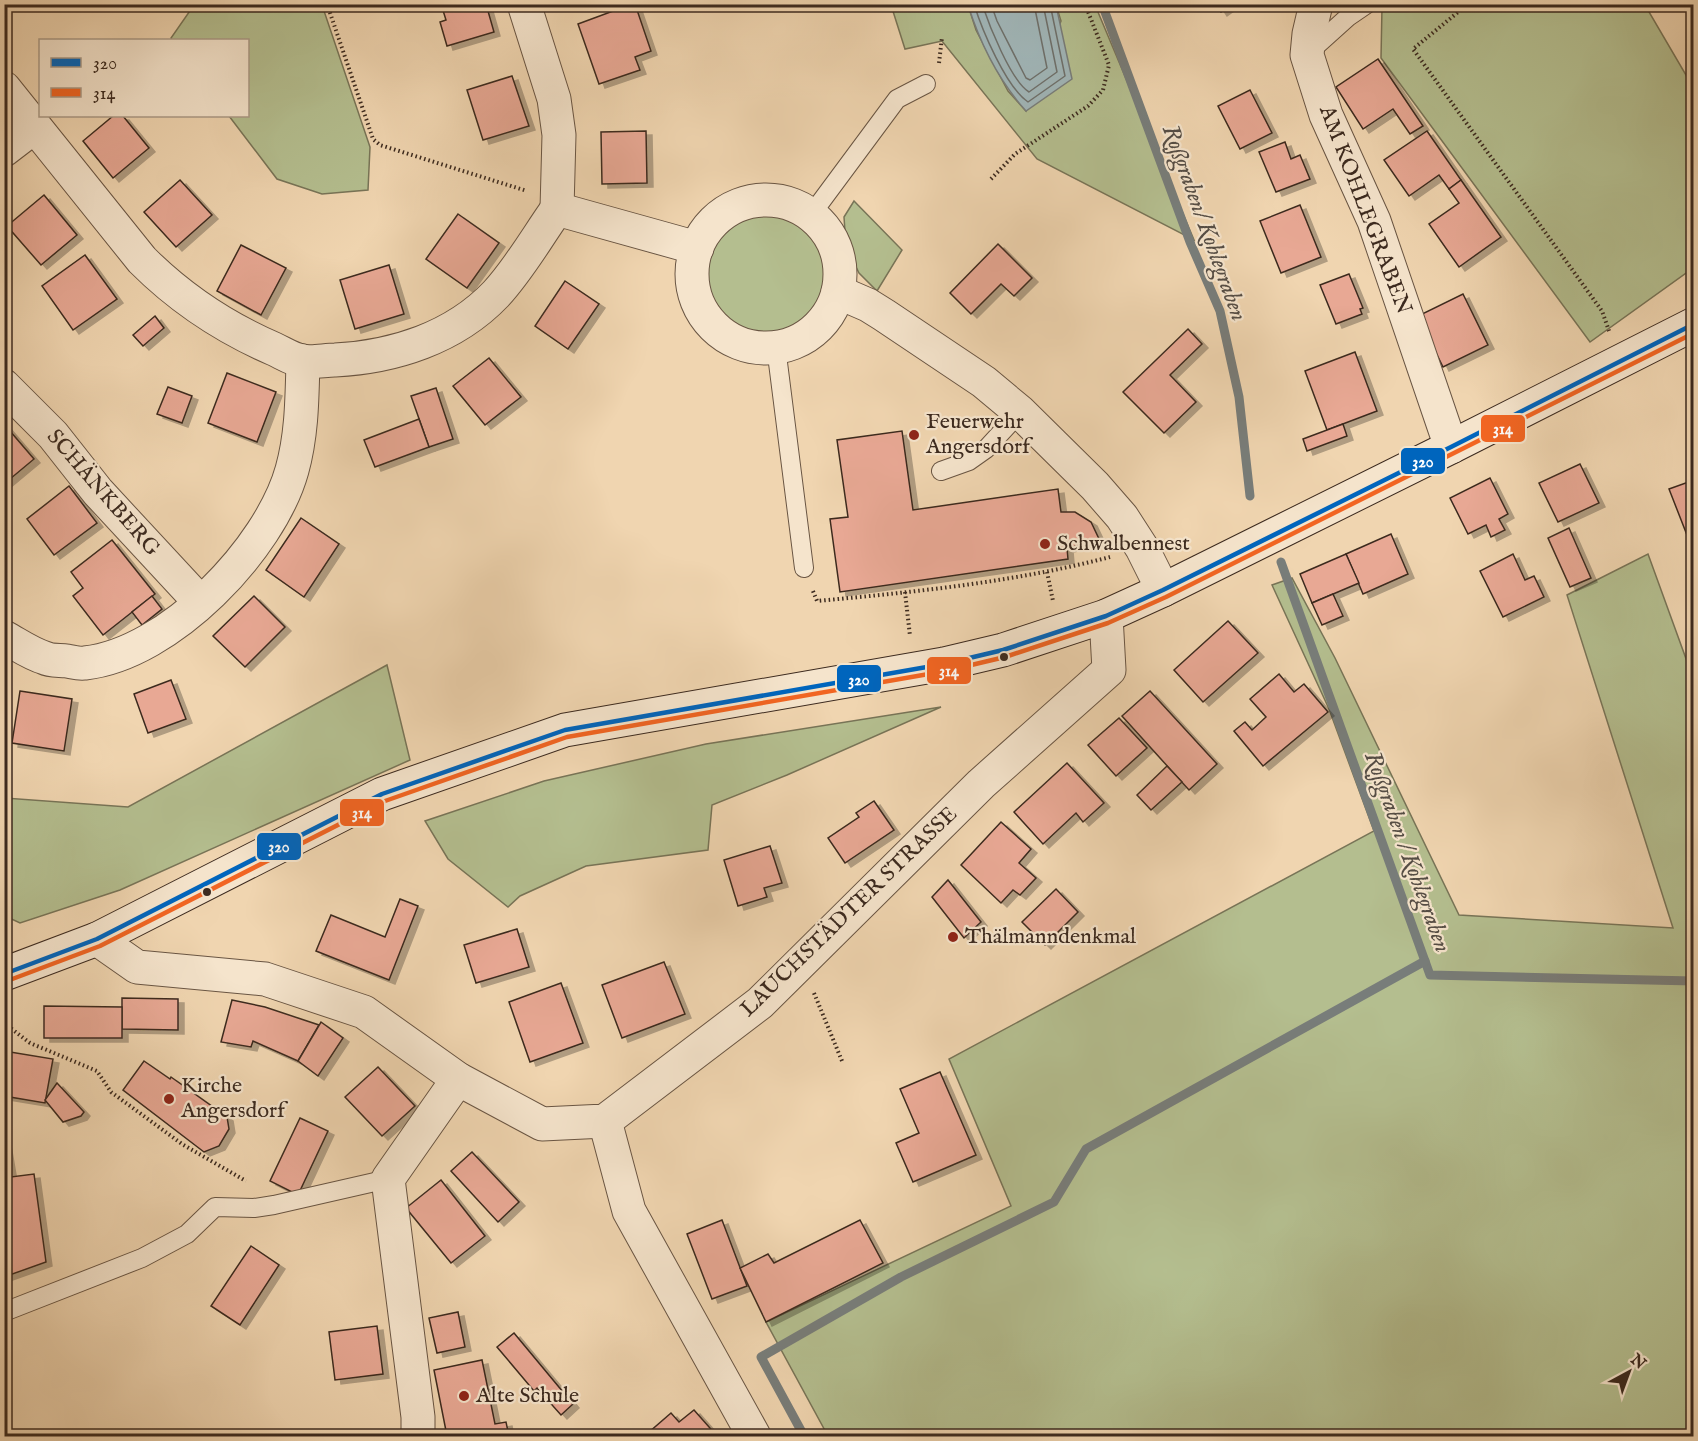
<svg xmlns="http://www.w3.org/2000/svg" width="1698" height="1441" viewBox="0 0 1698 1441" font-family="'IM FELL English',serif">
	<defs>
		<filter id="shadow"><feDropShadow dx="6" dy="4" stdDeviation="0" flood-color="#0004"/></filter>
	</defs>
	<rect width="100%" height="100%" fill="#f0d5b0"/>
	<filter id="stains"><feTurbulence type="fractalNoise" baseFrequency=".00333" numOctaves="4"/><feColorMatrix values="0 0 0 0 .2 0 0 0 0 .09 0 0 0 0 .02 0 0 0 .5 -.17"/></filter>
	<radialGradient id="worn" r=".72"><stop offset=".6" stop-color="#630" stop-opacity="0"/><stop offset="1" stop-color="#630" stop-opacity=".3"/></radialGradient>
	<g fill="#b4be8f" stroke="#787457" stroke-width="1.5">
		<polygon points="1386,4 1645,5 1693,87 1693,268 1590,342 1381,58 1382,7"/>
		<polygon points="194,5 322,5 370,147 368,190 322,194 277,179 229,116 248,116 248,40 172,40 171,38"/>
		<polygon points="891,5 968,5 976,30 1008,91 1026,111 1061,21 1056,5 1095,5 1194,240 1037,159 942,41 905,49"/>
		<polygon points="854,201 902,250 877,291 859,273 846,246 844,217"/>
		<circle cx="767" cy="274" r="61"/>
		<polygon points="1648,554 1693,678 1693,1427 1681,1436 828,1436 766,1322 1011,1206 949,1059 1374,831 1329,709 1272,585 1292,578 1335,658 1459,915 1673,928 1567,595"/>
		<polygon points="387,665 410,760 120,890 20,923 5,916 5,798 128,807"/>
		<polygon points="941,707 787,775 712,805 708,850 586,866 520,896 508,907 448,859 425,821 544,781 706,744"/>
	</g>
	<path fill="#a0b5b7" stroke="#787d7a" stroke-width="1.5" d="M968,5h88l16,74 -46,32c-27,-30 -46,-68 -58,-106z"/>
	<g fill="none" stroke-linecap="round" stroke-linejoin="round">
		<g stroke="#6e706b" stroke-width="1.5">
			<path d="M974,4c8,26 32,83 54,98l37,-26 -15,-72"/>
			<path d="M982,4c7,21 29,77 47,88l28,-20 -14,-68"/>
			<polyline points="991,4 997,21 1026,78 1030,80 1047,68 1034,4"/>
		</g>
		<g stroke="#787d7a" stroke-width="9">
			<polyline points="1102,4 1190,242 1220,311 1239,397 1250,496"/>
			<polyline points="1281,562 1430,975 1694,981"/>
			<polyline points="804,1436 761,1357 901,1277 1054,1202 1086,1149 1425,961"/>
		</g>
	</g>
	<g fill="#e8a894" stroke="#3c2a1f" stroke-width="1.5" filter="url(#shadow)">
		<polygon points="441,4 486,4 494,32 447,46 440,22 446,20"/>
		<polygon points="632,4 635,4 651,51 635,57 640,70 599,84 578,24"/>
		<polygon points="1216,4 1232,4 1221,12"/>
		<polygon points="1378,59 1423,126 1410,134 1393,109 1363,129 1336,87"/>
		<polygon points="512,76 529,126 483,140 467,90"/>
		<polygon points="1250,90 1272,133 1240,149 1218,106"/>
		<polygon points="113,116 123,116 149,148 113,178 83,141"/>
		<polygon points="646,131 647,183 602,184 601,132"/>
		<polygon points="1427,131 1461,180 1449,189 1439,175 1409,196 1384,160"/>
		<polygon points="1285,142 1291,159 1300,155 1310,179 1276,192 1259,152"/>
		<polygon points="180,180 212,215 176,247 144,212"/>
		<polygon points="1461,180 1501,237 1459,267 1429,224 1459,203 1449,189"/>
		<polygon points="44,195 77,235 41,265 7,226"/>
		<polygon points="1300,205 1321,257 1281,273 1260,221"/>
		<polygon points="458,214 499,243 467,288 426,259"/>
		<polygon points="998,244 1032,278 1014,296 1001,284 971,314 950,293"/>
		<polygon points="241,245 286,268 261,315 217,291"/>
		<polygon points="85,255 117,299 73,330 42,286"/>
		<polygon points="389,265 404,314 355,329 340,280"/>
		<polygon points="1349,274 1363,308 1360,309 1362,314 1336,324 1320,285"/>
		<polygon points="565,281 599,304 568,349 535,326"/>
		<polygon points="1463,294 1488,345 1443,367 1418,316"/>
		<polygon points="155,316 164,328 143,346 133,335"/>
		<polygon points="1188,329 1202,344 1170,375 1196,402 1164,433 1123,392"/>
		<polygon points="1355,352 1377,411 1327,430 1305,371"/>
		<polygon points="489,358 521,397 485,425 453,386"/>
		<polygon points="227,373 276,392 257,442 208,423"/>
		<polygon points="168,387 192,396 182,423 157,414"/>
		<polygon points="436,388 453,439 429,447 411,396"/>
		<polygon points="419,419 429,447 375,467 364,440"/>
		<polygon points="4,424 34,459 4,484"/>
		<polygon points="1343,424 1347,436 1307,451 1303,439"/>
		<polygon points="902,431 913,510 1058,489 1061,512 1075,512 1091,522 1100,541 1067,548 1068,559 840,592 830,519 848,517 837,440"/>
		<polygon points="1580,464 1599,503 1558,522 1539,483"/>
		<polygon points="1490,478 1508,514 1499,519 1505,530 1491,537 1486,525 1468,534 1450,498"/>
		<polygon points="1694,480 1694,553 1669,489"/>
		<polygon points="69,486 97,523 54,555 27,519"/>
		<polygon points="301,518 339,544 304,597 266,570"/>
		<polygon points="1569,528 1591,578 1570,587 1548,538"/>
		<polygon points="1391,534 1408,574 1363,594 1346,554"/>
		<polygon points="112,540 155,594 103,635 73,596 83,588 71,572"/>
		<polygon points="1346,554 1359,583 1312,603 1300,574"/>
		<polygon points="1513,554 1525,580 1534,576 1544,597 1503,617 1480,571"/>
		<polygon points="1333,594 1343,616 1322,625 1312,603"/>
		<polygon points="152,596 162,609 142,625 132,612"/>
		<polygon points="254,596 285,627 245,667 213,636"/>
		<polygon points="1228,621 1258,653 1203,702 1174,670"/>
		<polygon points="1279,674 1294,692 1304,684 1328,712 1263,766 1234,731 1245,722 1252,730 1266,717 1250,699"/>
		<polygon points="171,680 186,719 148,733 134,694"/>
		<polygon points="20,691 72,699 64,751 12,743"/>
		<polygon points="1150,691 1217,764 1189,790 1122,716"/>
		<polygon points="1119,718 1147,748 1116,776 1088,745"/>
		<polygon points="1067,763 1104,803 1083,822 1076,813 1043,844 1014,812"/>
		<polygon points="1167,766 1182,782 1151,810 1137,795"/>
		<polygon points="874,801 894,830 845,863 828,838 859,817 856,813"/>
		<polygon points="1001,822 1031,849 1019,863 1036,878 1020,895 1013,890 1001,903 961,865"/>
		<polygon points="770,846 782,883 764,888 767,897 738,906 724,860"/>
		<polygon points="948,880 981,922 964,938 932,897"/>
		<polygon points="1056,889 1078,912 1045,945 1022,922"/>
		<polygon points="400,899 418,906 389,980 316,951 331,915 385,937"/>
		<polygon points="517,929 529,967 476,983 464,945"/>
		<polygon points="664,962 685,1014 622,1038 602,985"/>
		<polygon points="561,983 583,1043 530,1062 509,1002"/>
		<polygon points="122,998 178,999 178,1030 122,1029"/>
		<polygon points="232,1000 265,1007 319,1025 298,1061 253,1041 251,1047 221,1042"/>
		<polygon points="44,1006 122,1007 122,1038 44,1038"/>
		<polygon points="321,1022 343,1038 318,1076 298,1061"/>
		<polygon points="4,1051 53,1059 45,1103 4,1096"/>
		<polygon points="144,1061 170,1079 171,1077 227,1117 229,1129 219,1146 204,1152 123,1090"/>
		<polygon points="378,1067 415,1106 382,1136 345,1097"/>
		<polygon points="940,1072 976,1155 913,1182 896,1143 919,1133 900,1089"/>
		<polygon points="57,1083 84,1112 81,1116 63,1122 45,1100"/>
		<polygon points="300,1118 328,1131 298,1195 270,1181"/>
		<polygon points="4,1136 11,1177 34,1174 46,1262 4,1277"/>
		<polygon points="472,1152 519,1202 498,1222 451,1171"/>
		<polygon points="441,1180 485,1236 451,1263 406,1208"/>
		<polygon points="722,1220 747,1286 712,1299 687,1234"/>
		<polygon points="860,1220 883,1263 766,1322 740,1268 768,1254 774,1263"/>
		<polygon points="251,1246 279,1265 240,1325 211,1306"/>
		<polygon points="458,1312 465,1347 437,1353 429,1318"/>
		<polygon points="377,1326 383,1374 335,1380 329,1332"/>
		<polygon points="514,1333 573,1404 561,1415 537,1388 534,1391 497,1347"/>
		<polygon points="482,1360 495,1424 506,1422 509,1436 447,1436 434,1370"/>
		<polygon points="694,1410 717,1436 652,1436 648,1433 671,1413 679,1422"/>
	</g>
	<g fill="none" stroke-linecap="round" stroke-linejoin="round">
		<g stroke="#695543" stroke-width="20">
			<g id="service">
				<polyline points="1308,53 1348,17 1367,4"/>
				<polyline points="811,215 897,99 926,84"/>
				<polyline points="776,347 804,568"/>
				<polyline points="941,471 969,461 986,449 1020,412"/>
				<polyline points="4,1312 142,1258 187,1234 215,1207 254,1208 274,1205 388,1179"/>
			</g>
		</g>
		<g stroke="#695543" stroke-width="35">
			<g id="minor">
				<polyline points="524,4 554,99 559,135 557,209"/>
				<polyline points="1316,4 1309,34 1307,55 1326,115 1374,221 1451,447"/>
				<path d="M4,88l138,172c39,39 81,67 132,89 9,4 19,11 29,12 9,2 22,-1 32,-1 59,-3 119,-22 161,-66 24,-26 41,-57 61,-85"/>
				<polyline points="4,150 34,127"/>
				<circle cx="766" cy="274" r="74"/>
				<polyline points="557,209 697,248"/>
				<polyline points="838,292 868,305 884,315 984,382 1020,412 1095,486 1122,517 1142,548 1163,590"/>
				<polyline points="4,386 53,435 98,492 200,602"/>
				<path d="M4,637c13,7 27,17 41,21 6,3 15,2 22,3 6,1 12,3 18,2 84,-9 185,-114 207,-193 10,-36 10,-72 11,-109"/>
				<polyline points="97,939 137,967 265,979 364,1012 458,1079 542,1124 605,1121 760,1003 981,784 1109,670 1106,616"/>
				<polyline points="605,1121 629,1211 754,1436"/>
				<polyline points="418,1436 418,1417 388,1179 458,1079"/>
			</g>
		</g>
		<g stroke="#3c2a1f" stroke-width="35">
			<polyline id="secondary" points="4,974 97,939 382,794 565,730 944,664 1003,650 1106,616 1163,590 1451,447 1694,324"/>
		</g>
		<g stroke="#3c2a1f" stroke-width="4" stroke-dasharray="1.5 3" stroke-linecap="butt">
			<polyline points="327,4 373,139 380,145 527,191"/>
			<polyline points="1468,4 1413,49 1602,311 1609,331"/>
			<polyline points="939,63 942,37"/>
			<polyline points="991,179 1015,154 1088,106 1103,90 1109,65 1085,4"/>
			<polyline points="1047,572 1053,601"/>
			<path d="M813,591l4,10c98,-9 198,-19 293,-44"/>
			<polyline points="905,592 910,636"/>
			<polyline points="814,993 842,1061"/>
			<polyline points="4,1023 30,1043 97,1071 111,1092 182,1144 246,1181"/>
		</g>
		<use href="#service" stroke="#f5e4cc" stroke-width="18"/>
		<use href="#minor" stroke="#f5e4cc" stroke-width="33"/>
		<use href="#secondary" stroke="#f5e4cc" stroke-width="33"/>
		<g stroke="#f5e4cc" stroke-width="9">
			<polyline id="bus-1" points="4,974 97,939 382,794 565,730 944,664 1003,650 1106,616 1163,590 1451,447 1694,324"/>
		</g>
		<g stroke="#f5e4cc" stroke-width="9">
			<polyline id="bus-2" points="7,981 100,946 385,801 567,737 946,671 1005,657 1108,623 1166,597 1694,333"/>
		</g>
		<use href="#bus-1" stroke="#0065bd" stroke-width="4.5"/>
		<use href="#bus-2" stroke="#f26522" stroke-width="4.5"/>
	</g>
	<g fill="#8f2418" stroke="#f5e4cc" stroke-width="2">
		<circle cx="914" cy="435" r="6"/>
		<circle cx="1045" cy="544" r="6"/>
		<circle cx="953" cy="937" r="6"/>
		<circle cx="169" cy="1099" r="6"/>
		<circle cx="464" cy="1396" r="6"/>
	</g>
	<g fill="#3c2a1f" stroke="#f5e4cc" stroke-width="2">
		<circle cx="1004" cy="657" r="5"/>
		<circle cx="207" cy="892" r="5"/>
	</g>
	<g text-anchor="middle" dominant-baseline="central" stroke-width="4.5" stroke-linejoin="round" paint-order="stroke">
		<g font-size="22" fill="#3c2a1f" stroke="#f5e4cc">
			<text transform="translate(1365 210) rotate(69)">AM KOHLEGRABEN</text>
			<text transform="translate(103 493) rotate(49)">SCHÄNKBERG</text>
			<text transform="translate(849 912) rotate(-44)">LAUCHSTÄDTER STRASSE</text>
		</g>
		<g font-size="22" fill="#3c2a1f" stroke="#f5e4cc" text-anchor="start">
			<text x="926" y="422">Feuerwehr<tspan x="926" dy="25">Angersdorf</tspan></text>
			<text x="1057" y="544">Schwalbennest</text>
			<text x="965" y="937">Thälmanndenkmal</text>
			<text x="181" y="1086">Kirche<tspan x="181" dy="25">Angersdorf</tspan></text>
			<text x="476" y="1396">Alte Schule</text>
		</g>
		<g font-size="24" font-style="italic" fill="#554d45" stroke="#f5e4cc">
			<text transform="translate(1204 223) rotate(70)">Roßgraben/ Kohlegraben</text>
			<text transform="translate(1407 852) rotate(70)">Roßgraben / Kohlegraben</text>
		</g>
	</g>
	<g stroke="#f5e4cc" stroke-width="2">
		<rect x="1480" y="414" width="46" height="29" rx="6" fill="#f26522"/>
		<rect x="1400" y="447" width="46" height="28" rx="6" fill="#0065bd"/>
		<rect x="926" y="656" width="46" height="29" rx="6" fill="#f26522"/>
		<rect x="836" y="664" width="46" height="29" rx="6" fill="#0065bd"/>
		<rect x="339" y="798" width="46" height="29" rx="6" fill="#f26522"/>
		<rect x="256" y="832" width="46" height="29" rx="6" fill="#0065bd"/>
	</g>
	<g font-size="16" text-anchor="middle" font-weight="bold" fill="#fff">
		<text x="1503" y="434">314</text>
		<text x="1423" y="467">320</text>
		<text x="949" y="676">314</text>
		<text x="859" y="685">320</text>
		<text x="362" y="818">314</text>
		<text x="279" y="852">320</text>
	</g>
	<rect width="1698" height="1441" fill="none" stroke="#f0d5b0" stroke-width="24"/>
	<rect x="6" y="6" width="1686" height="1429" fill="none" stroke="#3c2a1f" stroke-width="3"/>
	<rect x="12" y="12" width="1674" height="1417" fill="none" stroke="#3c2a1f" stroke-width="1.5"/>
	<rect x="39" y="39" width="210" height="78" fill="#f5e4cc" stroke="#ab9a87" stroke-width="1.5"/>
	<rect x="51" y="58" width="30" height="9" fill="#0065bd" stroke="#ab9a87" stroke-width="1.5"/>
	<text x="93" y="69" font-size="18" fill="#3c2a1f">320</text>
	<rect x="51" y="88" width="30" height="9" fill="#f26522" stroke="#ab9a87" stroke-width="1.5"/>
	<text x="93" y="99" font-size="18" fill="#3c2a1f">314</text>
	<g transform="translate(1629 1372) rotate(41)" stroke="#f5e4cc" stroke-width="4.5" paint-order="stroke">
	<path d="M0-4.5L10 22L0 15L-10 22Z" fill="#3c2a1f"/>
	<text y="-9" font-size="16" font-weight="bold" text-anchor="middle" fill="#3c2a1f">N</text>
	</g>
	<rect width="100%" height="100%" filter="url(#stains)"/>
	<rect width="100%" height="100%" fill="url(#worn)"/>
</svg>
